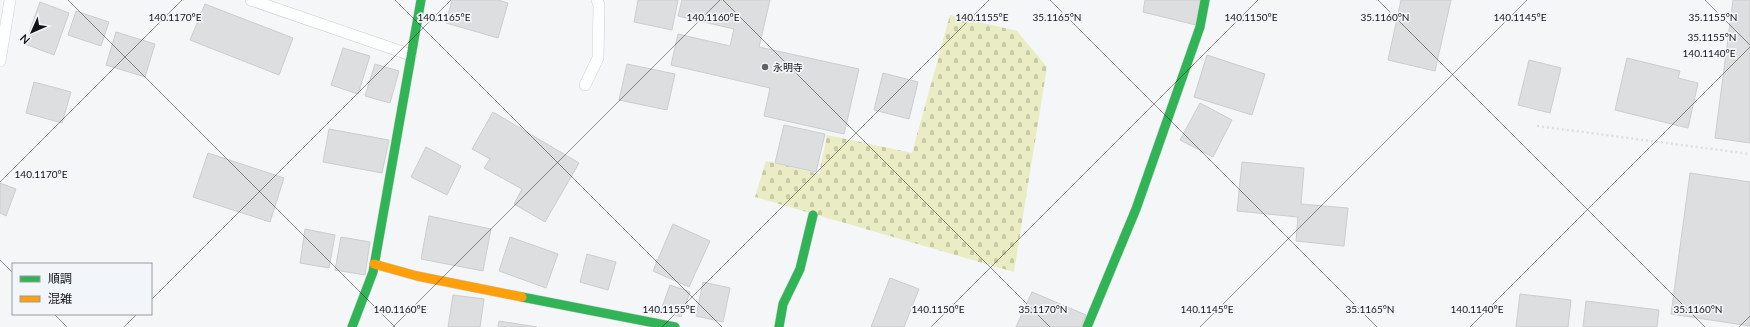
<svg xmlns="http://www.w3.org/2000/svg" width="1750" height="327" viewBox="0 0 1750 327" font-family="Lato,'Noto Sans JP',sans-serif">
	<defs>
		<pattern id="cemetery-stones" width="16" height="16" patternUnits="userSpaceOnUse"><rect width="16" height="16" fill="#eaedc3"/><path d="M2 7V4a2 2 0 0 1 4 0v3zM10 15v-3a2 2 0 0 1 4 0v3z" fill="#c8caa7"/></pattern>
	</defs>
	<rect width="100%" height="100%" fill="#f4f6f8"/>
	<polygon fill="url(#cemetery-stones)" points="950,15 1017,31 1047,67 1014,272 755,197 766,161 819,174 827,135 912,153"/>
	<g fill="#dcdedf" stroke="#cccdcf">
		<polygon points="452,0 498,0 508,3 498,38 446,23"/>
		<polygon points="638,0 678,0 672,30 634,22"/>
		<polygon points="682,0 770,0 759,47 859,69 844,134 764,116 770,88 671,65 678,34 730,46 734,29 678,16"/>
		<polygon points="1145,0 1201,0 1196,25 1143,12"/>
		<polygon points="1401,0 1451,0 1435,71 1388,60"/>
		<polygon points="1733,0 1750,0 1750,143 1715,138"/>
		<polygon points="40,2 69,13 54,55 25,44"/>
		<polygon points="205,4 293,38 279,75 190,40"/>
		<polygon points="76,11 109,22 101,46 68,35"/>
		<polygon points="116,32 155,44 145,77 106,65"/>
		<polygon points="343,48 370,56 358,94 331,85"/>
		<polygon points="1207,55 1265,74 1252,115 1194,97"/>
		<polygon points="1627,58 1680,71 1678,78 1698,83 1688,128 1615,110"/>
		<polygon points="1529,60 1561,68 1550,113 1518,105"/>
		<polygon points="375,64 399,71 390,103 365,96"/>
		<polygon points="627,64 675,74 667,110 619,100"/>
		<polygon points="883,73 918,82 909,119 874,110"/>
		<polygon points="34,82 71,92 62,123 26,113"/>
		<polygon points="1200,103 1232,120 1213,157 1180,140"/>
		<polygon points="493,112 579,163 545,222 514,204 522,189 484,168 490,159 472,149"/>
		<polygon points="784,125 825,134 816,172 775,163"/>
		<polygon points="329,129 389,140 382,173 323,162"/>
		<polygon points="426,147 461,166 447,195 411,177"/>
		<polygon points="208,153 284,178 270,222 193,197"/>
		<polygon points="1242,162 1304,168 1301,204 1348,208 1344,246 1296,241 1298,217 1237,211"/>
		<polygon points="1690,173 1750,182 1750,326 1671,314"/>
		<polygon points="0,183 16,189 6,216 0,213"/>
		<polygon points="429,216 491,229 483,271 421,259"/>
		<polygon points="673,224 710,241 689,287 653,271"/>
		<polygon points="305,229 335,235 329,268 300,263"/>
		<polygon points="341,237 370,242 365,275 335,270"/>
		<polygon points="510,237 558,254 546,288 499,271"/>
		<polygon points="587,254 616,262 608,290 580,282"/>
		<polygon points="890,278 919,289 904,327 871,327"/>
		<polygon points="703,282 730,288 723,322 696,316"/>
		<polygon points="670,285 690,292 681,317 661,310"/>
		<polygon points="1032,292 1086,315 1081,327 1016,327"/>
		<polygon points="1520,294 1571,300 1568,327 1516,327"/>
		<polygon points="453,295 484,299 480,327 448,327"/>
		<polygon points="1586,301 1659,310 1657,327 1583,327"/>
		<polygon points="499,321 537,327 498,327"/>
	</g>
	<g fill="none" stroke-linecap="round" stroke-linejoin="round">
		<g stroke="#cfd0d2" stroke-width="12">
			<g id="lane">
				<polyline points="251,0 411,55"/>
				<polyline points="0,61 10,0"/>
				<polyline points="585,85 598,58 599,5 597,0"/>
			</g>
		</g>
		<g stroke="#cfd0d2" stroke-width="10">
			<g id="fast">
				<polyline points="522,297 675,327"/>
				<polyline points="352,327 373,272 421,0"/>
				<polyline points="779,327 783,304 800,269 813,215"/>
				<polyline points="1087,327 1136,209 1200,27 1205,0"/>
			</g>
		</g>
		<g stroke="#cfd0d2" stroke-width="10">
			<polyline id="slow" points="374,264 417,276 522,297"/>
		</g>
		<polyline stroke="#dfdfdf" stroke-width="2.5" stroke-dasharray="2 3" stroke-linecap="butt" points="1537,126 1750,154"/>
		<use href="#lane" stroke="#fdfefe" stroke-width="11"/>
		<use href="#fast" stroke="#30b455" stroke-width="9"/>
		<use href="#slow" stroke="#ff9f0a" stroke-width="9"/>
	</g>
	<path fill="none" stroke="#121315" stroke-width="1" stroke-opacity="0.45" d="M68,0l327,327M395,0l327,327M723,0l327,327M1050,0l327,327M1378,0l327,327M1705,0l45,45M0,182l182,-182M0,260l13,13M151,300l300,-300M54,314l13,13M124,327l13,-13M393,327l327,-327M662,327l327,-327M931,327l327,-327M1200,327l327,-327M1470,327l280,-280M1739,327l11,-11"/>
	<circle fill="#616264" stroke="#f2f5fa" stroke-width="1.5" cx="765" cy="67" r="4"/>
	<g text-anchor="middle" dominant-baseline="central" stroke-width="3.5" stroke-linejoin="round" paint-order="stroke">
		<g font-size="10" fill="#121315" stroke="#f2f5fa" text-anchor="start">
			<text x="773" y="67">永明寺</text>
		</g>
	</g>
	<g font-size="10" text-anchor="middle" fill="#121315" stroke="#f2f5fa" stroke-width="3.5" stroke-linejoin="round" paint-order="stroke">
		<text x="1385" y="21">35.1160°N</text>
		<text x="444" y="21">140.1165°E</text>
		<text x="713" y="21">140.1160°E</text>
		<text x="982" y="21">140.1155°E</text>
		<text x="1057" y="21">35.1165°N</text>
		<text x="1251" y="21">140.1150°E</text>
		<text x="1520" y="21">140.1145°E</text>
		<text x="175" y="21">140.1170°E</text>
		<text x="1713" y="21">35.1155°N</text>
		<text x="1712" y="41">35.1155°N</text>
		<text x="1709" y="57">140.1140°E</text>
		<text x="41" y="178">140.1170°E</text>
		<text x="400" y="313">140.1160°E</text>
		<text x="669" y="313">140.1155°E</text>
		<text x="938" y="313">140.1150°E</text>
		<text x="1043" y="313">35.1170°N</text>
		<text x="1207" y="313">140.1145°E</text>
		<text x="1370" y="313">35.1165°N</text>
		<text x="1477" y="313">140.1140°E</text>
		<text x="1698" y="313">35.1160°N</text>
	</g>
	<rect x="12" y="263" width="140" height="52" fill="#f2f5fa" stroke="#989b9e"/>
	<rect x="20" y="276" width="20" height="6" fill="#30b455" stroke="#989b9e"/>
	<text x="48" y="283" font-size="12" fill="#121315">順調</text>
	<rect x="20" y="296" width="20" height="6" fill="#ff9f0a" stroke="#989b9e"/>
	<text x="48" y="303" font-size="12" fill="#121315">混雑</text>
	<g transform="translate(32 32) rotate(225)" stroke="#f2f5fa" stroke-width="3" paint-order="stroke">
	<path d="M0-3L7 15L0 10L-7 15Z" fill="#121315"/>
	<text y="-6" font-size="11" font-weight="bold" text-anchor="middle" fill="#121315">N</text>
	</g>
</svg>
